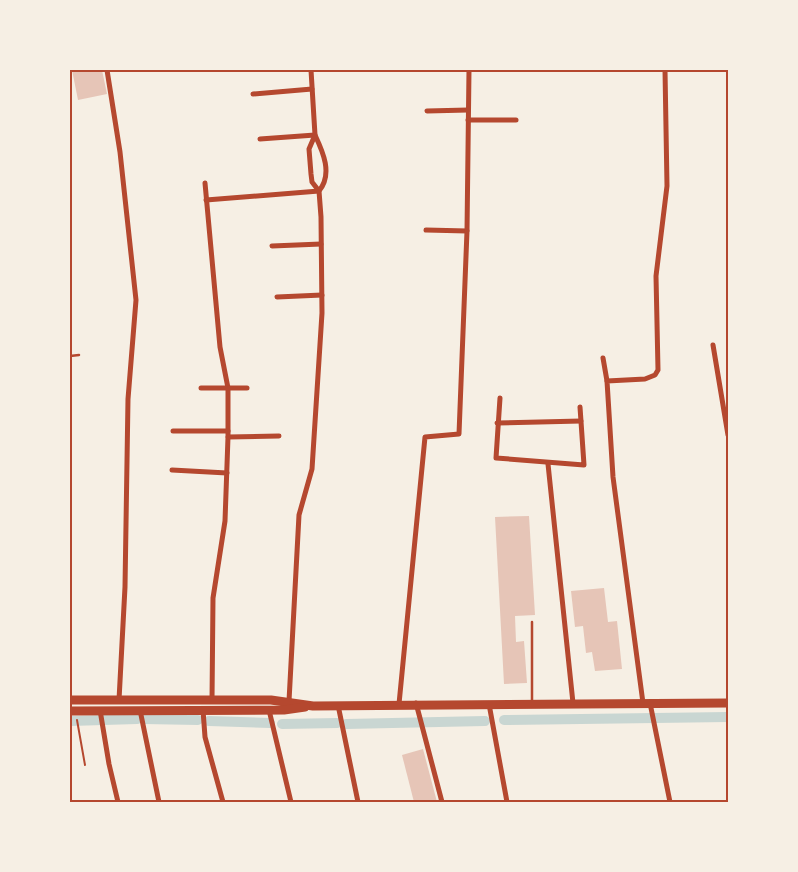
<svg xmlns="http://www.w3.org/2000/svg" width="798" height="872" viewBox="0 0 798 872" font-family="'Crimson Pro',serif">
	<rect width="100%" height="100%" fill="#f6efe4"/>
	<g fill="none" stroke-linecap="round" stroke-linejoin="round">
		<g stroke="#c9d6d2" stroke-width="10">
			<polyline points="144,719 198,720"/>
			<polyline points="504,720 728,717"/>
			<polyline points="70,721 137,719"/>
			<polyline points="209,721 270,723"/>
			<polyline points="282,724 337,723"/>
			<polyline points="346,724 485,721"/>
		</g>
	</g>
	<g fill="#e6c5b7">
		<polygon points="72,70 102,70 107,94 78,100"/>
		<polygon points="529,516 535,615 515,616 516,642 524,641 527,683 504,684 495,517"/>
		<polygon points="604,588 608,622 617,621 622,669 595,671 592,652 586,653 583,626 575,627 571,591"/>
		<polygon points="423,749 437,802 414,802 402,755"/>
	</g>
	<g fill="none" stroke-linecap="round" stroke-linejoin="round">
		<polyline stroke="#b5482f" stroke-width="2" points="77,720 85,765"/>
		<g stroke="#b5482f" stroke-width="2.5">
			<polyline points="70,356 79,355"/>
			<polyline points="532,622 532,701"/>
		</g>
		<g stroke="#b5482f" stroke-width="5">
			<polyline points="107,70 120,152 136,300 128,399 125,587 119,700"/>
			<polyline points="253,94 312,89"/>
			<polyline points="427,111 468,110"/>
			<polyline points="468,120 516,120"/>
			<polyline points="205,183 220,347 228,388 228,437 225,521 213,598 212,700"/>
			<path d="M206,200l113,-9c14,-17 4,-39 -4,-56l-55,4"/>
			<polyline points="426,230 467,231"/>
			<polyline points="272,246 321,244"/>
			<polyline points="277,297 322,295"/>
			<polyline points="713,345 728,435"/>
			<polyline points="603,358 607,381"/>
			<polyline points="201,388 247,388"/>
			<polyline points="500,398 496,458 584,465 580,407"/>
			<polyline points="497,423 581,421"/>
			<polyline points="173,431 228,431"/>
			<polyline points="228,437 279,436"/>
			<polyline points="548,464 573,703"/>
			<polyline points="172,470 227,473"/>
			<polyline points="289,701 299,515 312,469 322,313 321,217 319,191 312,182 311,174 309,149 315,135 311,70"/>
			<polyline points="416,703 442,802"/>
			<polyline points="643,703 613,477 607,381 645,379 655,375 658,370 656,276 667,186 665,70"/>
			<polyline points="650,703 670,802"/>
			<polyline points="399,704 425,437 459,434 467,231 469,70"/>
			<polyline points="489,704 507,802"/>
			<polyline points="338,705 358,802"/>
			<polyline points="100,710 109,764 118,802"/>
			<polyline points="140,710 159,802"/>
			<polyline points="203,710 205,737 223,802"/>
			<polyline points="269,710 291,802"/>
		</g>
		<g stroke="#b5482f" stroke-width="9">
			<polyline points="70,700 271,700 313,706 728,703"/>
			<polyline points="70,711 284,710 305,707"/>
		</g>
	</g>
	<rect width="798" height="872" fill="none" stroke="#f6efe4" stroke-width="142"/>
	<rect x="71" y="71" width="656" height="730" fill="none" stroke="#b5482f" stroke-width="2"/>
</svg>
